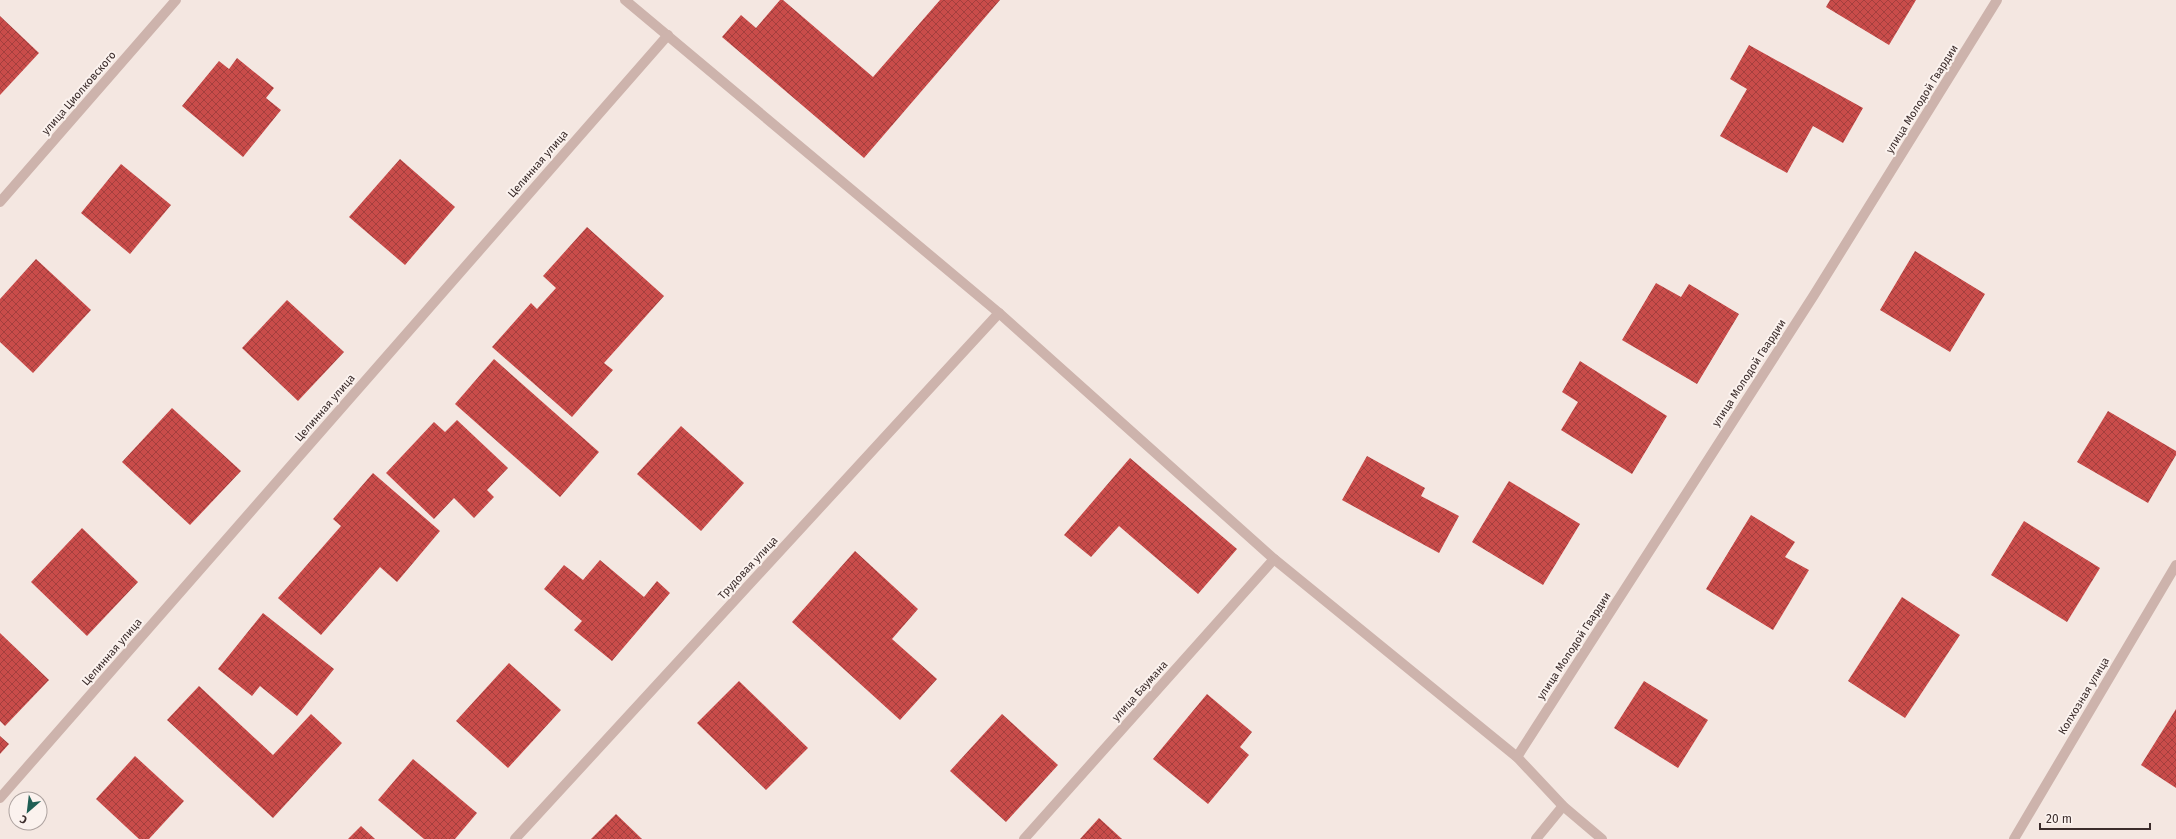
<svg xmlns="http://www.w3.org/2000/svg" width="2176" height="839" viewBox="0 0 2176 839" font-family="'Fira Sans',sans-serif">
	<defs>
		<pattern id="building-cross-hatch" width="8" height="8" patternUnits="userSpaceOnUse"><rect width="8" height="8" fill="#c94c4a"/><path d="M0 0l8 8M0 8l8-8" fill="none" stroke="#a43f3e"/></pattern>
	</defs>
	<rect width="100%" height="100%" fill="#f4e7e1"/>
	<g fill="url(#building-cross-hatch)">
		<polygon points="780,0 783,0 873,77 940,0 1000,0 864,158 722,37 741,15 756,28"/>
		<polygon points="1830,0 1916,0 1889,45 1826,7"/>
		<polygon points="0,16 39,53 0,95"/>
		<polygon points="1749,45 1863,108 1843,143 1813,126 1787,173 1720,136 1747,89 1730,79"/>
		<polygon points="237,58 274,88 266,98 281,110 243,157 182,106 219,61 229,69"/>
		<polygon points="400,159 455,207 405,265 349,217"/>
		<polygon points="121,164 171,205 130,254 81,213"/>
		<polygon points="587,227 664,296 604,363 613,370 572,417 492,347 531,303 537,309 556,288 543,276"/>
		<polygon points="1915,251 1985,294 1950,352 1880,310"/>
		<polygon points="36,259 91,310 33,373 0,342 0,299"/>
		<polygon points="1656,283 1681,297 1689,284 1739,314 1697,384 1622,340"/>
		<polygon points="287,300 344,352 298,401 242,348"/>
		<polygon points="494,359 599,452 560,497 455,404"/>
		<polygon points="1580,361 1667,416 1632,474 1561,430 1578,402 1562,392"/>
		<polygon points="172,408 241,471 190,525 122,462"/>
		<polygon points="2108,411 2176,451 2176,455 2148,503 2077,462"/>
		<polygon points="457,420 508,468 487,490 494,497 474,518 454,498 434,519 386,473 434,422 445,432"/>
		<polygon points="681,426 744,483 701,531 637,474"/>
		<polygon points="1367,456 1425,488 1421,496 1459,516 1439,553 1342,500"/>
		<polygon points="1130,458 1237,549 1198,594 1119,526 1091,557 1064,535"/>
		<polygon points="373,473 440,531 397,582 380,567 321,635 278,598 341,526 333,519"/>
		<polygon points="1509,481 1580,524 1543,585 1472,542"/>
		<polygon points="1751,515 1795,542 1785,557 1809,570 1773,630 1706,589"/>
		<polygon points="2024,521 2100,568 2067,622 1991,575"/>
		<polygon points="82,528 138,582 87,636 31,582"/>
		<polygon points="855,551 918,609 892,639 937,679 900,720 792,622"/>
		<polygon points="600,560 644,597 657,581 670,593 612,661 574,630 582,621 544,589 564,565 583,580"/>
		<polygon points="1902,597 1960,635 1905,718 1848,681"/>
		<polygon points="263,613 334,669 297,716 260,686 252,696 218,669"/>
		<polygon points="0,633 49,680 5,726 0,721"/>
		<polygon points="509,663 561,710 508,768 456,721"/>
		<polygon points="739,681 808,748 766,790 697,723"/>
		<polygon points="1644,681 1708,720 1678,768 1614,728"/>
		<polygon points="199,686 273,755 311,714 342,743 273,818 167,720"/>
		<polygon points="1207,694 1252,732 1240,747 1249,755 1208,804 1153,759"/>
		<polygon points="2176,709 2176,788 2141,765"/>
		<polygon points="1002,714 1058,765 1006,822 950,771"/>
		<polygon points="0,736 9,744 0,754"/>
		<polygon points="135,756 184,801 149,839 139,839 96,799"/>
		<polygon points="413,759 477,813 455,839 424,839 378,800"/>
		<polygon points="616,814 642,839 591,839"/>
		<polygon points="1099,818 1122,839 1080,839"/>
		<polygon points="361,826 375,839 348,839"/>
	</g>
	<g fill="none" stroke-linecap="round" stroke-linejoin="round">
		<g stroke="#cdb3ac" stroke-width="10">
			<polyline points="625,0 999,313 1274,559 1517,757 1563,806 1602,839"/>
			<polyline points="0,202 176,0"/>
			<polyline points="1517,757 1814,295 1997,0"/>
			<polyline points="0,798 668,35"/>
			<polyline points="515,839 999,313"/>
			<polyline points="1024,839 1274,559"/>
			<polyline points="1536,839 1563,806"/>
			<polyline points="2014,839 2176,565"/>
		</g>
	</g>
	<g text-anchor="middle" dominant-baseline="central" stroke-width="4" stroke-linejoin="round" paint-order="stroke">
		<g font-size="11" fill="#3b2c2b" stroke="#fbf2ee">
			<text transform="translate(79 93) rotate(-49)">улица Циолковского</text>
			<text transform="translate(1922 99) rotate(-58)">улица Молодой Гвардии</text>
			<text transform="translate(538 164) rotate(-49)">Целинная улица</text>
			<text transform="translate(1749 373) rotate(-57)">улица Молодой Гвардии</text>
			<text transform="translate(325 408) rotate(-49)">Целинная улица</text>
			<text transform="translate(748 568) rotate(-47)">Трудовая улица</text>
			<text transform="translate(1574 646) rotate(-57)">улица Молодой Гвардии</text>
			<text transform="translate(112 652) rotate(-49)">Целинная улица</text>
			<text transform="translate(1140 691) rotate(-48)">улица Баумана</text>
			<text transform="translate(2084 696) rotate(-59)">Колхозная улица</text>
		</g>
	</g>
	<g transform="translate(28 811) rotate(208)"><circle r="19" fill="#fbf2ee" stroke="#aea3a0"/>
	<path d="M0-3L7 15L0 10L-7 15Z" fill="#1f5e54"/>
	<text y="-6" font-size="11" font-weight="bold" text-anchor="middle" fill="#3b2c2b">С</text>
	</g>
	<path d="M2040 823v6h110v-6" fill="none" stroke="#3b2c2b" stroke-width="2"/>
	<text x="2046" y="823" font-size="12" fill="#3b2c2b" stroke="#fbf2ee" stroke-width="3" paint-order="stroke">20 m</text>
</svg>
